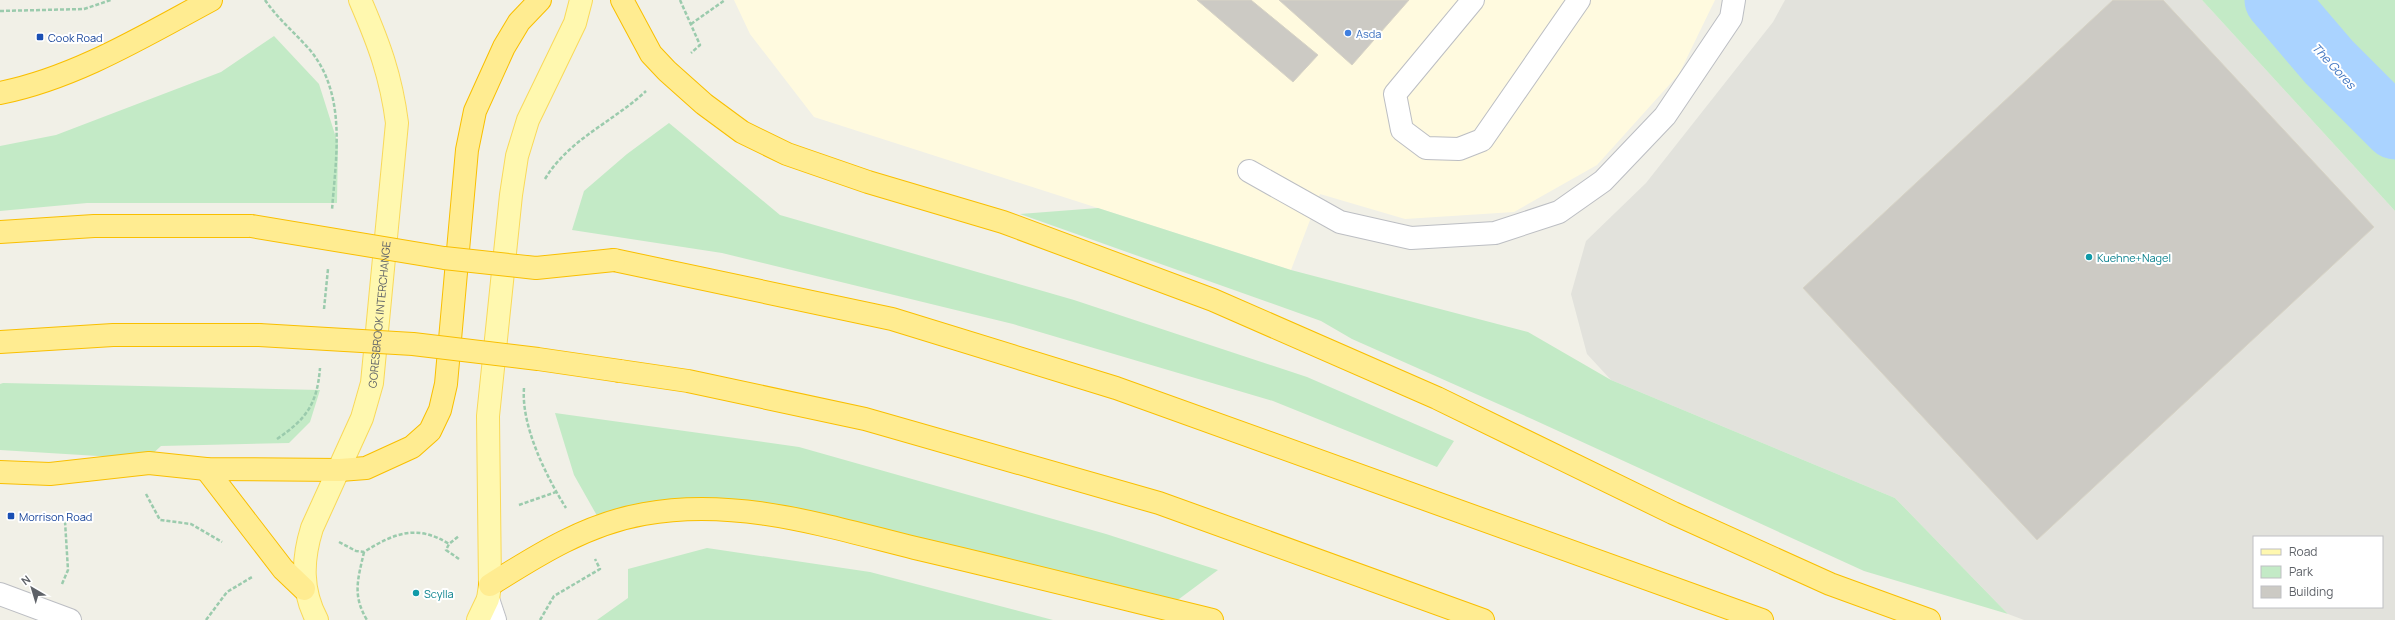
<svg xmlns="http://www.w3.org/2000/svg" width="2395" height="620" viewBox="0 0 2395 620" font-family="Manrope,sans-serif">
	<rect width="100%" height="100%" fill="#f1f0e7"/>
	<polygon fill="#fffadf" points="734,0 1715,0 1679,74 1597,165 1514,212 1405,219 1320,194 1291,270 814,117 750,34"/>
	<path fill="#e2e2dc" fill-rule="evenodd" d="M1785,0h417l193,211v409h-371l-16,-6 -113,-116 -284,-118 -24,-26 -16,-60 15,-53 60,-58 127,-161zM2254,537h128v70h-128z"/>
	<g fill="#c3eac6">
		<polygon points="2202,0 2395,0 2395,211"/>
		<polygon points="274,36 319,84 338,144 337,203 87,203 0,211 0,146 56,135 221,72"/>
		<polygon points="669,123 780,215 1074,300 1307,377 1454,441 1437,467 1273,401 1013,324 722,253 572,230 584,191 627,154"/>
		<polygon points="1098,208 1291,270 1528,332 1611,380 1895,498 2008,614 1864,571 1532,419 1352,339 1321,321 1020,214"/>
		<polygon points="0,384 3,383 320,390 310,422 289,443 161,446 147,459 0,450"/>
		<polygon points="555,413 799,447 1106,534 1218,570 1175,602 770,506 600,521 574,475"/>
		<polygon points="707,548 870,572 1053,620 597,620 628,598 628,569"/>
	</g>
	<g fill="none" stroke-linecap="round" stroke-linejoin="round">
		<polyline stroke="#aad3ff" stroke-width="63" points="2276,0 2329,62 2395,128"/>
	</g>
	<g fill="#cccac4" stroke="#d7d3c5">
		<polygon points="1197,0 1251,0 1318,55 1293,82"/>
		<polygon points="1279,0 1409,0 1352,65"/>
		<polygon points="2113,0 2163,0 2374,227 2037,540 1803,288"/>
	</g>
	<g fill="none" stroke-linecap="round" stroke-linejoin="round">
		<g stroke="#bcbec3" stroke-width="24">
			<g id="minor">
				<polyline points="1473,0 1395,94 1402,130 1426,148 1459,149 1482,140 1579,0"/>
				<polyline points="1249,171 1340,222 1411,238 1495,233 1559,212 1603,181 1665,116 1731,18 1734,0"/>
				<polyline points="0,594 70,620"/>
				<polyline points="488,599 495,620"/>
			</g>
		</g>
		<g stroke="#f9d959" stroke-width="24">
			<g id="major">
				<path id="s1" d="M317,620c-16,-30 -15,-60 -5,-92l50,-110 10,-35 25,-260c-6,-47 -18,-79 -37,-123"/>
				<polyline points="478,620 488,599 490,585 488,416 511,195 517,156 528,120 575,23 581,0"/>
			</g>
		</g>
		<g stroke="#f9bf00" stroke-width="24">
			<g id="highway">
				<polyline points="622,0 651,54 667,71 704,104 742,132 787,154 868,182 1003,222 1213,300 1437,398 1673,513 1830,584 1929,620"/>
				<path d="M0,93c75,-15 144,-57 211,-93"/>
				<polyline points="0,232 94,226 251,226"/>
				<polyline points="614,260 892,319 1116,388 1762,620"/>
				<polyline points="0,342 113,335 259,335"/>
				<polyline points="620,371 688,381 865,419 1159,503 1483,620"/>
				<polyline points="206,469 283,569 304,589"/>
				<polyline points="0,472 50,474 149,463 206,469 340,470 366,468 412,447 430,431 440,410 446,384 467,150 475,111 504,47 519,22 540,0"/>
				<path d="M490,585c49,-31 97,-61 154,-71 92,-17 182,12 271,34 99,23 198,48 297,72"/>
			</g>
		</g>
		<g stroke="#9bcbad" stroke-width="2.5" stroke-dasharray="4 2" stroke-linecap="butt">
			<path d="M265,0c13,19 30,33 45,50 37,45 26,106 22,160"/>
			<polyline points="680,0 700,45 691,53"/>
			<polyline points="0,11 84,9 111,0"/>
			<polyline points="691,24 725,0"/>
			<path d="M545,179c24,-40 68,-57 101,-88"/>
			<polyline points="324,309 328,269"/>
			<path d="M524,388c-3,38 22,88 42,120"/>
			<path d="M277,439c29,-20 40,-34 43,-71"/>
			<polyline points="146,494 160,520 191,524 222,542"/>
			<polyline points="519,505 556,492"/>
			<path d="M339,542l17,9 8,1c30,-19 53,-28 85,-8"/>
			<path d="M364,552c-6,27 -12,43 3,68"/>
			<polyline points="459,559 446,550 449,544 459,536"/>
			<polyline points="62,584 68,570 65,521"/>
			<polyline points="206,620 227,592 252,577"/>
			<polyline points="540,620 554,596 600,569 595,559"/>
		</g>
		<use href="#minor" stroke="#fff" stroke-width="22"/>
		<use href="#major" stroke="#fff8af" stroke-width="22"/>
		<use href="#highway" stroke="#ffec91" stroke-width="22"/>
		<g stroke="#f9bf00" stroke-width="24" stroke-linecap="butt">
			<g id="highway-bridge">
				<polyline points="251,226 444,258 536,268 614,260"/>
				<polyline points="259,335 413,344 538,359 620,371"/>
			</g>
		</g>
		<use href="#highway-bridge" stroke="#ffec91" stroke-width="22"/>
	</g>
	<circle fill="#3f7fe0" stroke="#fff" stroke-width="1.5" cx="1348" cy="33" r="4"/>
	<g fill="#1a4fb4" stroke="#fff" stroke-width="1.5">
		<rect x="36" y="33" width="8" height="8" rx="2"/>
		<rect x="7" y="512" width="8" height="8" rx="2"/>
	</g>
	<g fill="#0f9aa8" stroke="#fff" stroke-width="1.5">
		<circle cx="2089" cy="257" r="4"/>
		<circle cx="416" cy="593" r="4"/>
	</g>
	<g text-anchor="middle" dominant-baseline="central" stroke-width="4" stroke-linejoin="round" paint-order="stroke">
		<g font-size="11" fill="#366cbe" stroke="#fff" text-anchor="start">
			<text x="1356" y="33">Asda</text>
		</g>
		<g font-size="11" fill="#164399" stroke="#fff" text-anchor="start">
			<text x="48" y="37">Cook Road</text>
			<text x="19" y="516">Morrison Road</text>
		</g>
		<g font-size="11" fill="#0d838f" stroke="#fff" text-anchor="start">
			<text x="2097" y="257">Kuehne+Nagel</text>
			<text x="424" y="593">Scylla</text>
		</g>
		<g font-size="11" fill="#5e6268" stroke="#fff">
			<text stroke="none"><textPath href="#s1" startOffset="321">GORESBROOK INTERCHANGE</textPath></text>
		</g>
		<g font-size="12" font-style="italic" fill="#4176c2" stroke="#fff">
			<text transform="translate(2334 66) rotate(47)">The Gores</text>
		</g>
	</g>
	<rect x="2253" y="536" width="130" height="72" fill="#ffffff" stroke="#bfc0c3"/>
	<rect x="2261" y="549" width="20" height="6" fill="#fff8af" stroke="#bfc0c3"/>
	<text x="2289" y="556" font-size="12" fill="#5e6268">Road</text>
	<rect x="2261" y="566" width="20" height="12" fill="#c3eac6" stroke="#bfc0c3"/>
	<text x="2289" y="576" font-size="12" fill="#5e6268">Park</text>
	<rect x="2261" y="586" width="20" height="12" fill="#cccac4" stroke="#bfc0c3"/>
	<text x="2289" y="596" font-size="12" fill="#5e6268">Building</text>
	<g transform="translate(32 588) rotate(322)" stroke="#ffffff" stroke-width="3" paint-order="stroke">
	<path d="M0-3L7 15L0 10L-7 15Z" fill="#5e6268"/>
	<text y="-6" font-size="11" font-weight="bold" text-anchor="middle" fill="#5e6268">N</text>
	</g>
</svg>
